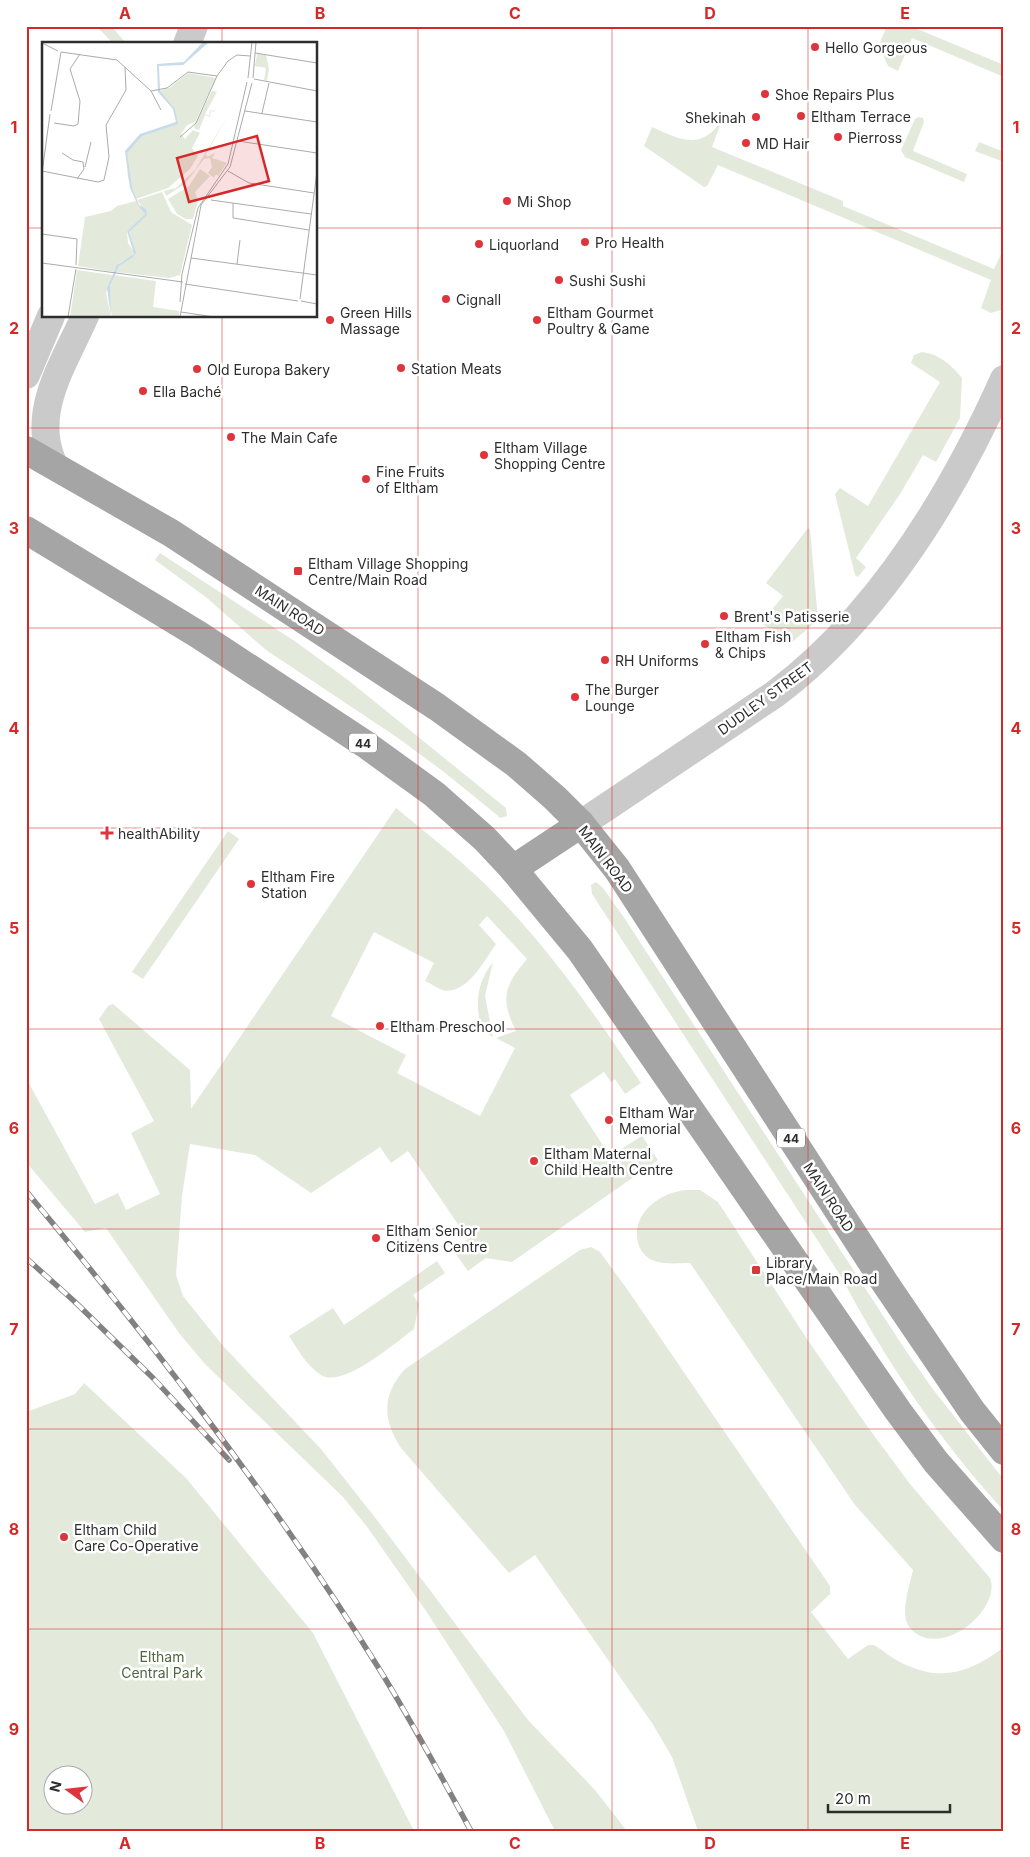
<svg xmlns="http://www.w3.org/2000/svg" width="1030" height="1857" viewBox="0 0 1030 1857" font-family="Inter,sans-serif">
	<rect width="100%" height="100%" fill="#fff"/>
	<g fill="#e3eadb" fill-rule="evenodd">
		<polygon points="96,26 111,26 127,44 114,44"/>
		<polygon points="887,26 910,26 1004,65 1004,77 912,38 898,71 888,66 879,45"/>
		<polygon points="919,117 923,118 924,122 913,151 967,174 964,182 905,157 901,150 915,119"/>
		<path d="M722,120l-10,27 131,54v5l151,63 10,-21v61l-13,4 -10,-5 10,-28 -273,-115 -11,21 -3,1 -60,-41 8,-19c29,13 49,24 70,-7z"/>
		<polygon points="979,142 1004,152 1004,162 975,151"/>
		<path d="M922,352c18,2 29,13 40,26l-2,40 -24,44 -13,-7 -23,39 -44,64 10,9 -8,10 -3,-2 -20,-81 5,-6 28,18 72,-124 -29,-19 3,-8z"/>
		<polygon points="808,528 810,529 818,620 791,643 761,623 783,596 766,583"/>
		<polygon points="160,553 296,642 348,680 506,808 507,816 500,818 497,815 444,772 398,738 266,650 207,598 155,560"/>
		<path d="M396,808c30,25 60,48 87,74 62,60 111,131 158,201l-16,11 -10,-15 -4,3 -7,-10 -34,23 40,61 32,-20 16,24 -146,102 -26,-4 -18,13 -15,-21 15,-11 -60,-88 -17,12 -11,-16 -69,46 -56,-38 -65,-11 -8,52 -6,79 7,21 41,51 97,102 56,71 151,200 67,70 32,41h-72l-51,-100 -78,-120 -58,-83 -25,-31 -139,-134 -25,-30 -73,-105 -21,4 -59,-70v-84l69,126 23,-11 8,17 34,-16 -29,-61 23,-12 -55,-102 9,-13 5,-2 77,66 1,39zM487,916l40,43c-23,27 -27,40 -11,72l-20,7 19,10 -35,68 -83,-43 9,-18 -75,-39 43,-84 60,31 -9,18c5,2 12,7 17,9 25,6 43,-31 54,-46l-17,-19z"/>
		<polygon points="228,831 239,839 143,979 132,972"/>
		<path d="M596,882l7,6 22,31 281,432 26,37 72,92v31c-64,-70 -118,-149 -162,-233l-250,-384 -1,-9z"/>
		<path d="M493,962l-8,34 8,41 -11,-6c-7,-27 -6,-47 11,-69z"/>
		<path d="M685,1190h15l18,12 89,137 60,87 43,58 80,94c12,29 -44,79 -76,54 -6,-4 -9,-12 -9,-20 0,-13 5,-29 8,-42l-58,-65 -165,-242c-12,0 -27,2 -38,-3 -7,-3 -12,-10 -14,-17 -7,-29 21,-50 47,-53z"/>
		<path d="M591,1247l9,5 27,37 203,297v8l-19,18 37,47 20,-14h6c9,5 17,13 26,17 40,21 70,11 104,-15v184h-306l-26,-74 -20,-34 -117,-168 -26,18 -108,-125c-18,-27 -20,-53 4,-79l175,-119z"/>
		<path d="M437,1261l8,12 -32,22 6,9 -5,25c-18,13 -71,60 -93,46 -14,-9 -23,-25 -32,-39l44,-28 11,17z"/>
		<path d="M84,1383l102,95 127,155 101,198h-388v-419l49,-18zM52,1774h30v30h-30z"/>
	</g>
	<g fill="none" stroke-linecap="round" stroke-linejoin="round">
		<path stroke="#cacaca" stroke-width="28" d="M581,824l194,-130c104,-78 176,-197 229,-315"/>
		<g stroke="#cacaca" stroke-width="28">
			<polyline points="187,44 194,26"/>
			<polyline points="26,375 51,316"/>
			<path d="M54,465c-25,-52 10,-101 31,-149"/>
		</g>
		<g stroke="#a5a5a5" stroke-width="28">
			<polyline points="26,450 171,533 437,707 516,764 555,798 581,824 617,869 885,1283 972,1411 1004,1451"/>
			<polyline points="26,530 199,635 365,744 434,794 485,839 513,869 580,950 898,1411 936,1462 1004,1539"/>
			<polyline points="513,869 581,824"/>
		</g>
		<g stroke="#828282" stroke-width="5.5">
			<g id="rail">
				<path d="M26,1191c126,151 248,309 352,476 33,53 63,109 93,164"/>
				<polyline points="26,1258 74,1301 153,1378 229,1460"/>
			</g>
		</g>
		<use href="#rail" stroke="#fff" stroke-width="4" stroke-dasharray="11" stroke-linecap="butt"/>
	</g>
	<path fill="none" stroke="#d62828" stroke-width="1" stroke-opacity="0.55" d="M222,26v18M418,26v1805M612,26v1805M808,26v1805M26,228h18M316,228h688M222,316v1515M26,428h978M26,628h978M26,828h978M26,1029h978M26,1229h978M26,1429h978M26,1629h978"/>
	<g fill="#de353d" stroke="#fff" stroke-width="2">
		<circle cx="815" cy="47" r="5"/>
		<circle cx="765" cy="94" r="5"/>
		<circle cx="801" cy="116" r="5"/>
		<circle cx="756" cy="117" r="5"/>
		<circle cx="838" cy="137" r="5"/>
		<circle cx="746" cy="143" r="5"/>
		<circle cx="507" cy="201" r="5"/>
		<circle cx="585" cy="242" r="5"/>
		<circle cx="479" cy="244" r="5"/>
		<circle cx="559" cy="280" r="5"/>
		<circle cx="446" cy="299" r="5"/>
		<circle cx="330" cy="320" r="5"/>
		<circle cx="537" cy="320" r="5"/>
		<circle cx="401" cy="368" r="5"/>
		<circle cx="197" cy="369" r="5"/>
		<circle cx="143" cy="391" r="5"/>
		<circle cx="231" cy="437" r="5"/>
		<circle cx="484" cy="455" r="5"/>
		<circle cx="366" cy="479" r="5"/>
		<rect x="293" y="566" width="10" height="10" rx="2.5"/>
		<circle cx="724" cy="616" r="5"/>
		<circle cx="705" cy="644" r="5"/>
		<circle cx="605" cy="660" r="5"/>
		<circle cx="575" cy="697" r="5"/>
		<path d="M104.5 825.5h5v5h5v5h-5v5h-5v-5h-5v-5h5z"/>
		<circle cx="251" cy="884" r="5"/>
		<circle cx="380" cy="1026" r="5"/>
		<circle cx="609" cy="1120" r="5"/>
		<circle cx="534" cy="1161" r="5"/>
		<circle cx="376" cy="1238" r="5"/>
		<rect x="751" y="1265" width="10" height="10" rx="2.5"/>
		<circle cx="64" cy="1537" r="5"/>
	</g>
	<g text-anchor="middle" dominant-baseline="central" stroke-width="5" stroke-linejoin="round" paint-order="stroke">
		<g fill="#fff" stroke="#6c6c6c" stroke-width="1">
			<rect x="349" y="733.5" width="28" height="19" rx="4"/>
			<rect x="777" y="1128.5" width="28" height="19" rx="4"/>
		</g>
		<g font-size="12" font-weight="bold" fill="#2d2d2d">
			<text x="363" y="743">44</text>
			<text x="791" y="1138">44</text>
		</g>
		<g font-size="14" fill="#2d2d2d" stroke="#fff" text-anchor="start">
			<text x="825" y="47">Hello Gorgeous</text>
			<text x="775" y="94">Shoe Repairs Plus</text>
			<text x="811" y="116">Eltham Terrace</text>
			<text x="746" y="117" text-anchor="end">Shekinah</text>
			<text x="848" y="137">Pierross</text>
			<text x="756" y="143">MD Hair</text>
			<text x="517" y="201">Mi Shop</text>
			<text x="595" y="242">Pro Health</text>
			<text x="489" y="244">Liquorland</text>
			<text x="569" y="280">Sushi Sushi</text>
			<text x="456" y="299">Cignall</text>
			<text x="340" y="312">Green Hills<tspan x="340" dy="16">Massage</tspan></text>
			<text x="547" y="312">Eltham Gourmet<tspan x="547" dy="16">Poultry &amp; Game</tspan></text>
			<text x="411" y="368">Station Meats</text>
			<text x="207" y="369">Old Europa Bakery</text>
			<text x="153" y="391">Ella Baché</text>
			<text x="241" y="437">The Main Cafe</text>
			<text x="494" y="447">Eltham Village<tspan x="494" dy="16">Shopping Centre</tspan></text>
			<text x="376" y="471">Fine Fruits<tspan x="376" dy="16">of Eltham</tspan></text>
			<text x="308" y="563">Eltham Village Shopping<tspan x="308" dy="16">Centre/Main Road</tspan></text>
			<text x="734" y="616">Brent's Patisserie</text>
			<text x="715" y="636">Eltham Fish<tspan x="715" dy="16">&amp; Chips</tspan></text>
			<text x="615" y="660">RH Uniforms</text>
			<text x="585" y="689">The Burger<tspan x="585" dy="16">Lounge</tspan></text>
			<text x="118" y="833">healthAbility</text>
			<text x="261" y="876">Eltham Fire<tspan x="261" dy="16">Station</tspan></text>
			<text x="390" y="1026">Eltham Preschool</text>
			<text x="619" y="1112">Eltham War<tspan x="619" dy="16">Memorial</tspan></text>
			<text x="544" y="1153">Eltham Maternal<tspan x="544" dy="16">Child Health Centre</tspan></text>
			<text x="386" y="1230">Eltham Senior<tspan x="386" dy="16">Citizens Centre</tspan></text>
			<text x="766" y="1262">Library<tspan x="766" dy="16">Place/Main Road</tspan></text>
			<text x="74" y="1529">Eltham Child<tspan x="74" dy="16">Care Co-Operative</tspan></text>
		</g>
		<g font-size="14" fill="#2d2d2d" stroke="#fff">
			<text transform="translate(290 610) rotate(33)">MAIN ROAD</text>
			<text transform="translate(765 698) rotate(-36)">DUDLEY STREET</text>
			<text transform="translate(606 859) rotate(53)">MAIN ROAD</text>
			<text transform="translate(829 1197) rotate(57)">MAIN ROAD</text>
		</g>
		<g font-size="14" fill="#4f673c" stroke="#fff">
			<text x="162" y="1656">Eltham<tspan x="162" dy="16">Central Park</tspan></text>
		</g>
	</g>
	<g transform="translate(42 42)">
		<rect width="275" height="275" fill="#fff"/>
		<path d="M215,12l9,1 3,14 -2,12 -3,-1 2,-12 -11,-2zM146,31l28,5 -21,44 -8,3 -6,9 4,5 8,-9 7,3 -8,15 6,8 -8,13 -22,19 -32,11 -8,-21 -2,-26 16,-17 35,-13 -2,-11 -16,-20 10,-3zM170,49h2l3,1 -12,22 4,2 1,-6 4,1 3,-6 -3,7 -3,-1 -1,6 -5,-2 -6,15 -4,-1 -1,-3zM187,72l-23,40 1,3 8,-4 -3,5 15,5 -9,13 -2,-2 -2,4 -6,-5 4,-6 -2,-9 -6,1 -19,25 -19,12 -2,-5 12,-3 19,-18zM158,127l10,7 -15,16 3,9 -5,18h-7l-9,-5 -9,-15 21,-13zM120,150l9,20 21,13 -12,50 -11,3 -53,-6 4,-8 15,-10 -6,-22 18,-18 -10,-14zM94,159l9,13 -18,17 1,12 6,9 -2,4 -13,7 -5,9 -36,-6 7,-49 26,-6 6,-5zM35,228l36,5 -7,18 5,24h-41zM72,233l42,6 -3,26 26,4v6h-67l-4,-24z" fill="#e3eadb"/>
		<path d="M161,0h6l-26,23 -24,1 1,25 15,18 3,15 -36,12 -15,17 5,35 7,17 7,4 1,6 -18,17 7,21 -3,4 -14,9 -9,20 1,31 -4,-29 10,-23 17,-11 -7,-23 18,-17 -7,-9 -8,-17 -5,-37 15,-17 36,-12 -3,-13 -15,-17 -1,-28 27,-2z" fill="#c7dbea"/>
		<path fill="none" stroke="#ababab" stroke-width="1" d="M0,1l16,8M19,10l56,8 34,31 16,-3 21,-16 29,4M213,11l62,10M206,36l4,-36M211,36l3,-36M212,37l63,12M109,49l10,19M9,69l10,-59M203,69l72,11M220,71l7,-30M12,81l20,3 4,-2 2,-23 -10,-32 10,-15M138,95l16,-14 21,-47 11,-15 9,-6 13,1M196,99l79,12M20,111l11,7 10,2 1,7 -7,10M43,125l6,-25M0,129l56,11 6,-2 5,-23 -3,-32 20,-35 -1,-23M186,129l21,12 65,10M0,131l8,-59M169,158l100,14M191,161v15l76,12M0,192l35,5 -1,26M149,216l126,17M0,221l141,19M195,222l3,-24M143,242l113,17M258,257l17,-127M259,259l16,3M138,260l2,-28 16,-66 30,-44 19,-82M139,270l33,5M26,275l8,-48M138,275l21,-112 29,-38 22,-84"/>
		<path fill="#d62828" fill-opacity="0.15" stroke="#d62828" stroke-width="2.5" d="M215,94l12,45 -80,21 -12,-44z"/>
		<rect width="275" height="275" fill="none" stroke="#2d2d2d" stroke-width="2.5"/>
	</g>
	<rect width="1030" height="1857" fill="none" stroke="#ffffff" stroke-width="55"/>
	<g transform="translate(68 1790) rotate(285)"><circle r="24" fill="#ffffff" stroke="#ababab"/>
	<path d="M0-4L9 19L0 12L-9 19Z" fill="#de353d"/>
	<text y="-8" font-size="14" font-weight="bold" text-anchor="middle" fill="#2d2d2d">N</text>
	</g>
	<path d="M828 1804v8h122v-8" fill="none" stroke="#2d2d2d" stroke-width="2.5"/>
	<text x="835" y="1804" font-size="15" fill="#2d2d2d" stroke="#ffffff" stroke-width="4" paint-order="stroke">20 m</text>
	<rect x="28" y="28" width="974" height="1802" fill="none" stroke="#d62828" stroke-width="2"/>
	<g font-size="16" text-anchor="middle" font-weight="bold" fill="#d62828">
		<text x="125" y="19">A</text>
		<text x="320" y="19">B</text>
		<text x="515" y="19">C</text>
		<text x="710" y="19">D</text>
		<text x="905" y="19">E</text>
		<text x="14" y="133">1</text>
		<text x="1016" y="133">1</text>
		<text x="14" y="334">2</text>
		<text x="1016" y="334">2</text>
		<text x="14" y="534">3</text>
		<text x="1016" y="534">3</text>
		<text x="14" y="734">4</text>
		<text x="1016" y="734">4</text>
		<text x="14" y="934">5</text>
		<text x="1016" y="934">5</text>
		<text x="14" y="1134">6</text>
		<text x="1016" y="1134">6</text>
		<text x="14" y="1335">7</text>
		<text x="1016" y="1335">7</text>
		<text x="14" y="1535">8</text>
		<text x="1016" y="1535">8</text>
		<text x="14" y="1735">9</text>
		<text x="1016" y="1735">9</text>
		<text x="125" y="1849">A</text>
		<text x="320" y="1849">B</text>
		<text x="515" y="1849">C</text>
		<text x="710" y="1849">D</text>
		<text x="905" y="1849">E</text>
	</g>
</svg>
